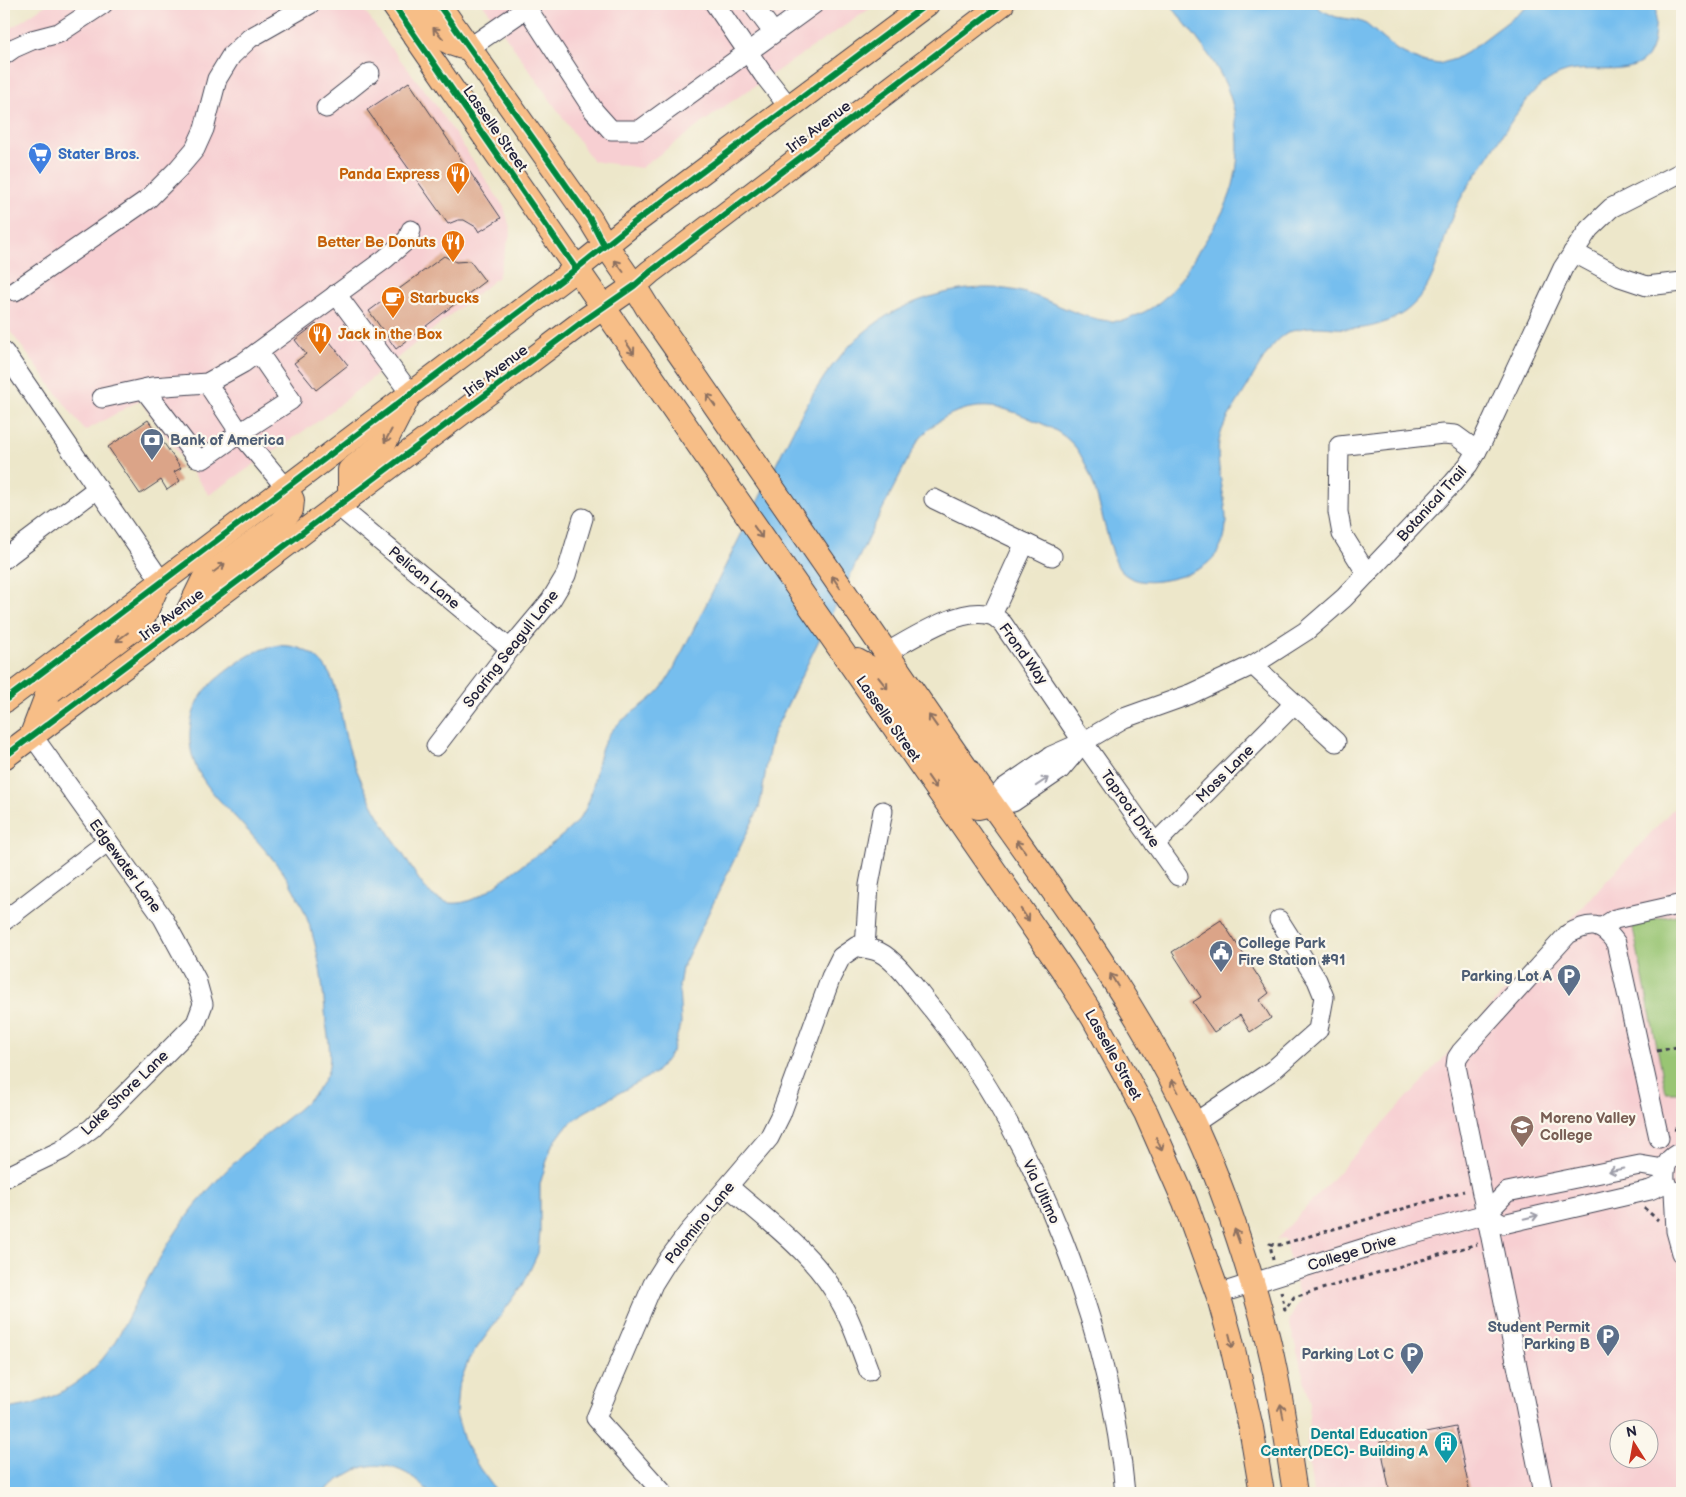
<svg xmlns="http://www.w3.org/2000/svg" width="1686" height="1497" viewBox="0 0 1686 1497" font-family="'Balsamiq Sans',sans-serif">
	<rect width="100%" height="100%" fill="#fbf7ec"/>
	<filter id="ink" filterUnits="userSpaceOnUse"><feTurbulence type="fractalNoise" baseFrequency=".02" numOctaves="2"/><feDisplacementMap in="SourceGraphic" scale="10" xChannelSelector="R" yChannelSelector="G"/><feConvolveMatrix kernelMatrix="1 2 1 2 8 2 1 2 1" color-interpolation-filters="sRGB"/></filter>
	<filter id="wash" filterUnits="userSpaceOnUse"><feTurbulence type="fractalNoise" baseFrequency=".0096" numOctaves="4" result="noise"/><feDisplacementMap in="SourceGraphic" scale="20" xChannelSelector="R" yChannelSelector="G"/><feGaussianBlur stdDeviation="1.12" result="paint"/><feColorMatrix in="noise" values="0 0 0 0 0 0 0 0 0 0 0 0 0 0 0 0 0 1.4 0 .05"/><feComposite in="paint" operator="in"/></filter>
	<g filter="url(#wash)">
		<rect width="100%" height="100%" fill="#ede7ca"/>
		<g fill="#f7cfd2" fill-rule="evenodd">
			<polygon points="47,4 360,4 390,47 431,98 504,207 511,231 498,277 320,420 209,495 140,400 85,431 4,323 4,33"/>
			<polygon points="483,4 877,4 728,104 641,168 593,161"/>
			<path d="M1682,799v694h-369l-6,-47 3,-44 -21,-81 11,-21 -16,-62 -9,3zM1618,1430h30v30h-30z"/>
		</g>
		<polygon fill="#99c573" stroke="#5e7457" points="1682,914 1682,1092 1666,1092 1632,923"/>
		<path fill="#76beee" stroke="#4c7094" d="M1170,4h143l10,7 13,6 20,3 10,4 31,26 23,11 19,3 16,-5 14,-8 62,-47h126c-2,14 -1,33 -6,46 -13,31 -59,14 -85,22 -18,5 -31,18 -42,32 -13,16 -24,35 -35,52 -11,17 -25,34 -33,52 -17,36 -17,78 -50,103 -12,9 -29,15 -43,17 -26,4 -53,-8 -77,6 -15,9 -24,28 -33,42 -8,16 -25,39 -31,54 -17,46 31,104 -21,138 -11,6 -24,10 -36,12 -16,3 -32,3 -44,-9 -5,-5 -7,-14 -9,-21 -11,-31 -15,-68 -32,-96 -10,-18 -31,-28 -49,-35 -20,-9 -39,-15 -61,-11 -17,3 -34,13 -46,26 -9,10 -14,22 -20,33 -11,21 -21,42 -32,63 -32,67 -65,135 -98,202 -8,25 -9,51 -15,76l-77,160 -3,18 2,37 -9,29 -8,11 -9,10 -72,40 -18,15 -14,19 -11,37v47l-2,22 -15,32 -54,74 -11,29 -2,25 9,31 15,25 18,24h-69c-16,-22 -49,-36 -75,-22 -12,6 -22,14 -32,22h-318v-84c35,-3 65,-17 91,-42 20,-19 32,-49 45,-73 19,-36 39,-71 66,-101 16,-19 34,-37 54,-53 21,-19 59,-41 68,-69 4,-16 0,-33 -2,-49 -5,-58 -10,-100 -43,-150 -14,-18 -29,-35 -45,-52 -14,-15 -30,-30 -40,-49 -14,-28 -10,-63 12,-86 7,-7 15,-13 23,-19 22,-16 44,-27 71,-16 34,15 34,53 41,84 4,16 9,31 16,46 11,27 28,52 43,76 8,12 15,26 25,36 29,28 62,-3 85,-21 22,-16 47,-31 65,-52 20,-25 12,-60 31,-86 12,-16 30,-24 45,-38 7,-6 12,-15 17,-23 30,-60 60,-119 90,-179 31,-61 58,-132 117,-172 42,-29 108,-43 156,-25 27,10 56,27 85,25 5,0 11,-3 15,-5 27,-10 41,-29 56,-53 11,-18 24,-35 33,-54 20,-40 18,-93 -2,-132 -14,-27 -35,-50 -52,-73z"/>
		<g id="blocks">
			<g fill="#dba488">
				<polygon points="409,82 501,218 479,232 476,227 464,220 458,220 448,224 367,110"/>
				<polygon points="444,256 456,262 470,261 485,281 396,349 369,311"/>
				<polygon points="316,324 348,365 316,390 294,363 306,354 295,340"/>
				<polygon points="148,420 181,468 174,472 180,481 167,490 161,480 140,494 108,447"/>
				<polygon points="1221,920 1269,993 1260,1000 1271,1018 1250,1032 1240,1015 1214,1032 1193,1002 1201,997 1172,952"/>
				<polygon points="1456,1427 1470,1493 1390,1493 1380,1442"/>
			</g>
		</g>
	</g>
	<g filter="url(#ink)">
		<use href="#blocks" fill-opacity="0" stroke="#404050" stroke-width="1"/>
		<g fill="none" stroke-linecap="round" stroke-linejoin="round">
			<g stroke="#404050" stroke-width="21">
				<g id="minor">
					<polyline points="715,4 763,74 789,107"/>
					<polyline points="752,4 773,32"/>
					<polyline points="469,48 527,8 594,111 611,130 640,130 814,4"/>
					<polyline points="4,55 14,48 32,40 59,33 103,4"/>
					<polyline points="326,108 370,73"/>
					<polyline points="1573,252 1620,277 1647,286 1682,282"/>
					<polyline points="15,291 148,199 178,169 195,149 204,129 217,79 231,56 250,38 310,4"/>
					<polyline points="336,294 410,393"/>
					<polyline points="4,352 161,581"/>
					<polyline points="207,383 240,433 286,488"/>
					<polyline points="144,389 196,457 203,459 240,433 291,400 258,352"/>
					<polyline points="102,398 152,387 207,383 243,363 385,259 408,239 411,230"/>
					<polyline points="934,499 1052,556"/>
					<polyline points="338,506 510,649"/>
					<polyline points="4,559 98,488"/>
					<polyline points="1367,574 1342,534 1338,512 1339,446 1443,434 1455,435 1477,451"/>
					<polyline points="992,615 1025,543"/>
					<path d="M886,653c25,-14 75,-47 104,-38 5,1 9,5 13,9l80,118 95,134"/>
					<polyline points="1253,665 1336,742"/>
					<polyline points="436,746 510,649 551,600 566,575 583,518"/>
					<polyline points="991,804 1004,788 1051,756 1083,742 1124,718 1191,694 1253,665 1306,631 1344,598 1453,483 1468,465 1483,440 1563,268 1589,229 1611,208 1682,172"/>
					<polyline points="991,804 1013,802 1060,770 1081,745"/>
					<polyline points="1155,844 1294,704"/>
					<polyline points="4,921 107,842"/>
					<polyline points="1601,928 1615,919 1682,904"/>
					<polyline points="865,948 869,885 883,811"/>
					<polyline points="1193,1124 1273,1070 1318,1030 1324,997 1317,980 1279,920"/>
					<polyline points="4,1178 62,1150 92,1128 196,1023 203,1004 196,979 163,918 32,735"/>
					<path d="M1665,1180c-1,-15 3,-23 17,-28"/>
					<path d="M729,1187c40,35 87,68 112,116 12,21 19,45 28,68"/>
					<polyline points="1674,1191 1676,1231 1682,1253"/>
					<polyline points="1486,1214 1503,1224 1650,1190 1666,1183"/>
					<polyline points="1218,1294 1371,1246 1486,1214 1507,1192 1640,1165 1664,1169"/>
					<path d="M663,1493l-67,-75 57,-134 15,-24 20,-27 81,-95 12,-24 50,-137 10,-20 16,-11c7,2 16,3 22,6 19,9 40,42 54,58 104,129 177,319 192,483"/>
					<path d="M1543,1493l-87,-427 1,-8 4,-6 107,-118c22,-12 33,-12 48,9l43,195"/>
				</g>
			</g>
			<g stroke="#404050" stroke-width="26">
				<g id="major">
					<polyline points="393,4 1063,970 1093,1017 1146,1113 1185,1202 1218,1294 1230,1337 1251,1428 1262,1493"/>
					<path d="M416,4c16,22 24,41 53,44"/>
					<path d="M438,4l152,215c17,31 39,57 57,88 104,148 205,298 309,447 89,127 187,251 249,395 24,56 43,116 59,175 15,55 22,113 31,169"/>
					<polyline points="350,497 350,470 385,442 407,399"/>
					<polyline points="185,618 204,579 280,523 291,510 292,500 286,488"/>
					<polyline points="857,661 870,668 890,692 967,802 978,807 991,804"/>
					<polyline points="4,701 576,269 631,225 927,4"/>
					<polyline points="32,735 48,693 141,623 157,586"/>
					<polyline points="4,757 585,320 634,286 650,272 1002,4"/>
				</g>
			</g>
			<g stroke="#404050" stroke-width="3" stroke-dasharray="4 4" stroke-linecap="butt">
				<polyline points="1657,1051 1682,1046"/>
				<polyline points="1674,1129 1682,1130"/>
				<polyline points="1644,1208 1658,1220"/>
				<polyline points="1273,1260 1270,1244 1279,1245 1464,1191"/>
				<polyline points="1281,1291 1285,1310 1294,1297 1477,1244"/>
			</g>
			<use href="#minor" stroke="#fff" stroke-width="19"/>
			<use href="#major" stroke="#f7be87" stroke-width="24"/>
			<g stroke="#fbf7ec" stroke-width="9">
				<g id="cycleway">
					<polyline points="393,4 576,269"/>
					<polyline points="438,4 590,219 604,246"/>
					<polyline points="4,701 576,269 631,225 927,4"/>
					<polyline points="4,757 585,320 634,286 650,272 1002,4"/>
				</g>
			</g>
			<use href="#cycleway" stroke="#00873e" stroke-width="6"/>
		</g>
		<defs><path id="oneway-shaft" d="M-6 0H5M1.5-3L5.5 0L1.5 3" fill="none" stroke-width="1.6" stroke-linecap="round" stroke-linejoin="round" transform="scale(1.25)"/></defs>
		<g stroke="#8c7061">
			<use href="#oneway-shaft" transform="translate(438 33) rotate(-132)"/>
			<use href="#oneway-shaft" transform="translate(619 266) rotate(-127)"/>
			<use href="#oneway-shaft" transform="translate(630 348) rotate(55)"/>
			<use href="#oneway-shaft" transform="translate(711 400) rotate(-125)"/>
			<use href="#oneway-shaft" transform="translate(388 436) rotate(119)"/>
			<use href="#oneway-shaft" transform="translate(758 532) rotate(55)"/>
			<use href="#oneway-shaft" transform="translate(219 568) rotate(-37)"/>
			<use href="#oneway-shaft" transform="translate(836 582) rotate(-124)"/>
			<use href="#oneway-shaft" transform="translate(122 637) rotate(143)"/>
			<use href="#oneway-shaft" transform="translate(883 683) rotate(51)"/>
			<use href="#oneway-shaft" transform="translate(933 721) rotate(-125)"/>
			<use href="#oneway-shaft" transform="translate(932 782) rotate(55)"/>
			<use href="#oneway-shaft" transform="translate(1021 846) rotate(-125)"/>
			<use href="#oneway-shaft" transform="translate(1025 915) rotate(55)"/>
			<use href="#oneway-shaft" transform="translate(1114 980) rotate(-121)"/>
			<use href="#oneway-shaft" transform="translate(1175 1086) rotate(-118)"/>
			<use href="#oneway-shaft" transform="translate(1159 1144) rotate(66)"/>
			<use href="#oneway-shaft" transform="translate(1237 1236) rotate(-110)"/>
			<use href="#oneway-shaft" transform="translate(1231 1341) rotate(76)"/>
			<use href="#oneway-shaft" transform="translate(1282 1411) rotate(-101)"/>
		</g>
		<g stroke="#9c9ca7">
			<use href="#oneway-shaft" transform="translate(1042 782) rotate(-34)"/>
			<use href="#oneway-shaft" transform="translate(1616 1170) rotate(168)"/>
			<use href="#oneway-shaft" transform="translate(1531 1217) rotate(-13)"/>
		</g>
	</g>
	<defs>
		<g id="supermarket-pin" transform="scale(1.25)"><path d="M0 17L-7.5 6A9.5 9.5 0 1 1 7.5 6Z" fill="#3f7fe0" stroke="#fbf7ec"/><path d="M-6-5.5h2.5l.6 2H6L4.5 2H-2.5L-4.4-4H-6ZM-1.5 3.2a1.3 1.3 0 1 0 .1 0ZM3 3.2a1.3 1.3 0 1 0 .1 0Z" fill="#fff"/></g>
		<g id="restaurant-pin" transform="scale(1.25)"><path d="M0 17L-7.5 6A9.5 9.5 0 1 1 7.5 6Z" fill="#e8710a" stroke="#fbf7ec"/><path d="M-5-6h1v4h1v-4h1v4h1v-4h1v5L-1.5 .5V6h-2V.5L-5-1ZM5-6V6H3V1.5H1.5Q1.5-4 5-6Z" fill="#fff"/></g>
		<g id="cafe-pin" transform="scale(1.25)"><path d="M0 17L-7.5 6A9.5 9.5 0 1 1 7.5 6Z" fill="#e8710a" stroke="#fbf7ec"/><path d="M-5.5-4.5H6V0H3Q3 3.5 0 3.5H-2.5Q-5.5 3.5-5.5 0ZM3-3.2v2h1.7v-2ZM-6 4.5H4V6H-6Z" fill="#fff"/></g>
		<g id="bank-pin" transform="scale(1.25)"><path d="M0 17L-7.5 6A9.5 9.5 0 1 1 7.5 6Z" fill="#5c6f8a" stroke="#fbf7ec"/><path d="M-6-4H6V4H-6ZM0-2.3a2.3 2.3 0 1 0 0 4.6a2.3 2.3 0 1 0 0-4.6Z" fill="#fff"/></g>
		<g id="civic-pin" transform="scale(1.25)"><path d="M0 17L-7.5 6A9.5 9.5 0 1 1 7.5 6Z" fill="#5c6f8a" stroke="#fbf7ec"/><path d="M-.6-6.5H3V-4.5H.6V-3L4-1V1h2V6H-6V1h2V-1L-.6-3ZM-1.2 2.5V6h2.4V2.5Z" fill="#fff"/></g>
		<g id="parking-pin" transform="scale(1.25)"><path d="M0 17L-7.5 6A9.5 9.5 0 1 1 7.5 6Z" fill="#5c6f8a" stroke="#fbf7ec"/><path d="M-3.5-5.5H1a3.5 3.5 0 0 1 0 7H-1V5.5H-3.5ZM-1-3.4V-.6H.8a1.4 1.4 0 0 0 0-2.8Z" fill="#fff"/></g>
		<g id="university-pin" transform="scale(1.25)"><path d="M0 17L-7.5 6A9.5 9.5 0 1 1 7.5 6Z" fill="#8d6e63" stroke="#fbf7ec"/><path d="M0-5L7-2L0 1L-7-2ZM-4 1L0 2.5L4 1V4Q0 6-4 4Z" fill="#fff"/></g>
		<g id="building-pin" transform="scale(1.25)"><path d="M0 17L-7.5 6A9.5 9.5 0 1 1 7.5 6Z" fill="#0f9aa8" stroke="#fbf7ec"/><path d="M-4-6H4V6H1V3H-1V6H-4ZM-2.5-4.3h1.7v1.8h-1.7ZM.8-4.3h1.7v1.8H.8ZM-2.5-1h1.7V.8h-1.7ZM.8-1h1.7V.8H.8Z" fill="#fff"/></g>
	</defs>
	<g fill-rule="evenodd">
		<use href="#supermarket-pin" x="40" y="154"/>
		<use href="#restaurant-pin" x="458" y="174"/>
		<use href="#restaurant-pin" x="453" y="242"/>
		<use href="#cafe-pin" x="393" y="298"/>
		<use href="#restaurant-pin" x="320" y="334"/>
		<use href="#bank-pin" x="152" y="440"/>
		<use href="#civic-pin" x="1221" y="952"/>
		<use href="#parking-pin" x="1569" y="976"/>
		<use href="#university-pin" x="1522" y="1127"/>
		<use href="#parking-pin" x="1608" y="1336"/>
		<use href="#parking-pin" x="1412" y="1354"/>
		<use href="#building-pin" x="1446" y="1443"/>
	</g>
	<g text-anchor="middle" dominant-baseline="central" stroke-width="4.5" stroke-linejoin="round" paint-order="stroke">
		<g font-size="15" fill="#22223b" stroke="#fbf7ec">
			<text transform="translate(819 127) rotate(-37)">Iris Avenue</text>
			<text transform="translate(495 129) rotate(55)">Lasselle Street</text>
			<text transform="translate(496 371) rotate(-37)">Iris Avenue</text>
			<text transform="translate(1432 504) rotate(-48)">Botanical Trail</text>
			<text transform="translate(424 578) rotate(40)">Pelican Lane</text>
			<text transform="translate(172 615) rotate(-37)">Iris Avenue</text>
			<text transform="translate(511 649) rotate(-52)">Soaring Seagull Lane</text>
			<text transform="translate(1023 654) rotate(54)">Frond Way</text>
			<text transform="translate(888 719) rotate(55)">Lasselle Street</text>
			<text transform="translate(1225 774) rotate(-45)">Moss Lane</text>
			<text transform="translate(1130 809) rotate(55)">Taproot Drive</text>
			<text transform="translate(125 866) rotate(54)">Edgewater Lane</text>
			<text transform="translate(1113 1055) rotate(61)">Lasselle Street</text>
			<text transform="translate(125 1093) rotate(-44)">Lake Shore Lane</text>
			<text transform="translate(1041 1192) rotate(65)">Via Ultimo</text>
			<text transform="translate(700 1223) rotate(-51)">Palomino Lane</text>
			<text transform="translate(1352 1253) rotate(-17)">College Drive</text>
		</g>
		<g font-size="15" font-weight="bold" fill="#366cbe" stroke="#fbf7ec" text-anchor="start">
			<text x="58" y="154">Stater Bros.</text>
		</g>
		<g font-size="15" font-weight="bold" fill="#c56008" stroke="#fbf7ec" text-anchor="end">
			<text x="440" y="174">Panda Express</text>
			<text x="436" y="242">Better Be Donuts</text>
			<text x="410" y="298" text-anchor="start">Starbucks</text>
			<text x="338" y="334" text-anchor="start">Jack in the Box</text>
		</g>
		<g font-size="15" font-weight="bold" fill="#4e5e75" stroke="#fbf7ec" text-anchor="end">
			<text x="170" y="440" text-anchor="start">Bank of America</text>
			<text x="1238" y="943" text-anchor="start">College Park<tspan x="1238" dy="17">Fire Station #91</tspan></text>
			<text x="1552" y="976">Parking Lot A</text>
			<text x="1590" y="1327">Student Permit<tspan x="1590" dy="17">Parking B</tspan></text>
			<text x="1394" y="1354">Parking Lot C</text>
		</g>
		<g font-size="15" font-weight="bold" fill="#785e54" stroke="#fbf7ec" text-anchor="start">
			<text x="1540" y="1118">Moreno Valley<tspan x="1540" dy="17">College</tspan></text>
		</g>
		<g font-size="15" font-weight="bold" fill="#0d838f" stroke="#fbf7ec" text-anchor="end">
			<text x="1428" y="1434">Dental Education<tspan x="1428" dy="17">Center(DEC)- Building A</tspan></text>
		</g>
	</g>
	<rect width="1686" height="1497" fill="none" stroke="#fbf7ec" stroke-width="20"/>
	<g transform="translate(1634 1444) rotate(349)"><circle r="24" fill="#fbf7ec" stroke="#a4a2a5"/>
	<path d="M0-4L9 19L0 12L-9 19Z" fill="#c8321e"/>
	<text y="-8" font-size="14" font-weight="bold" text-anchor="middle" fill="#22223b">N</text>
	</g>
</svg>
